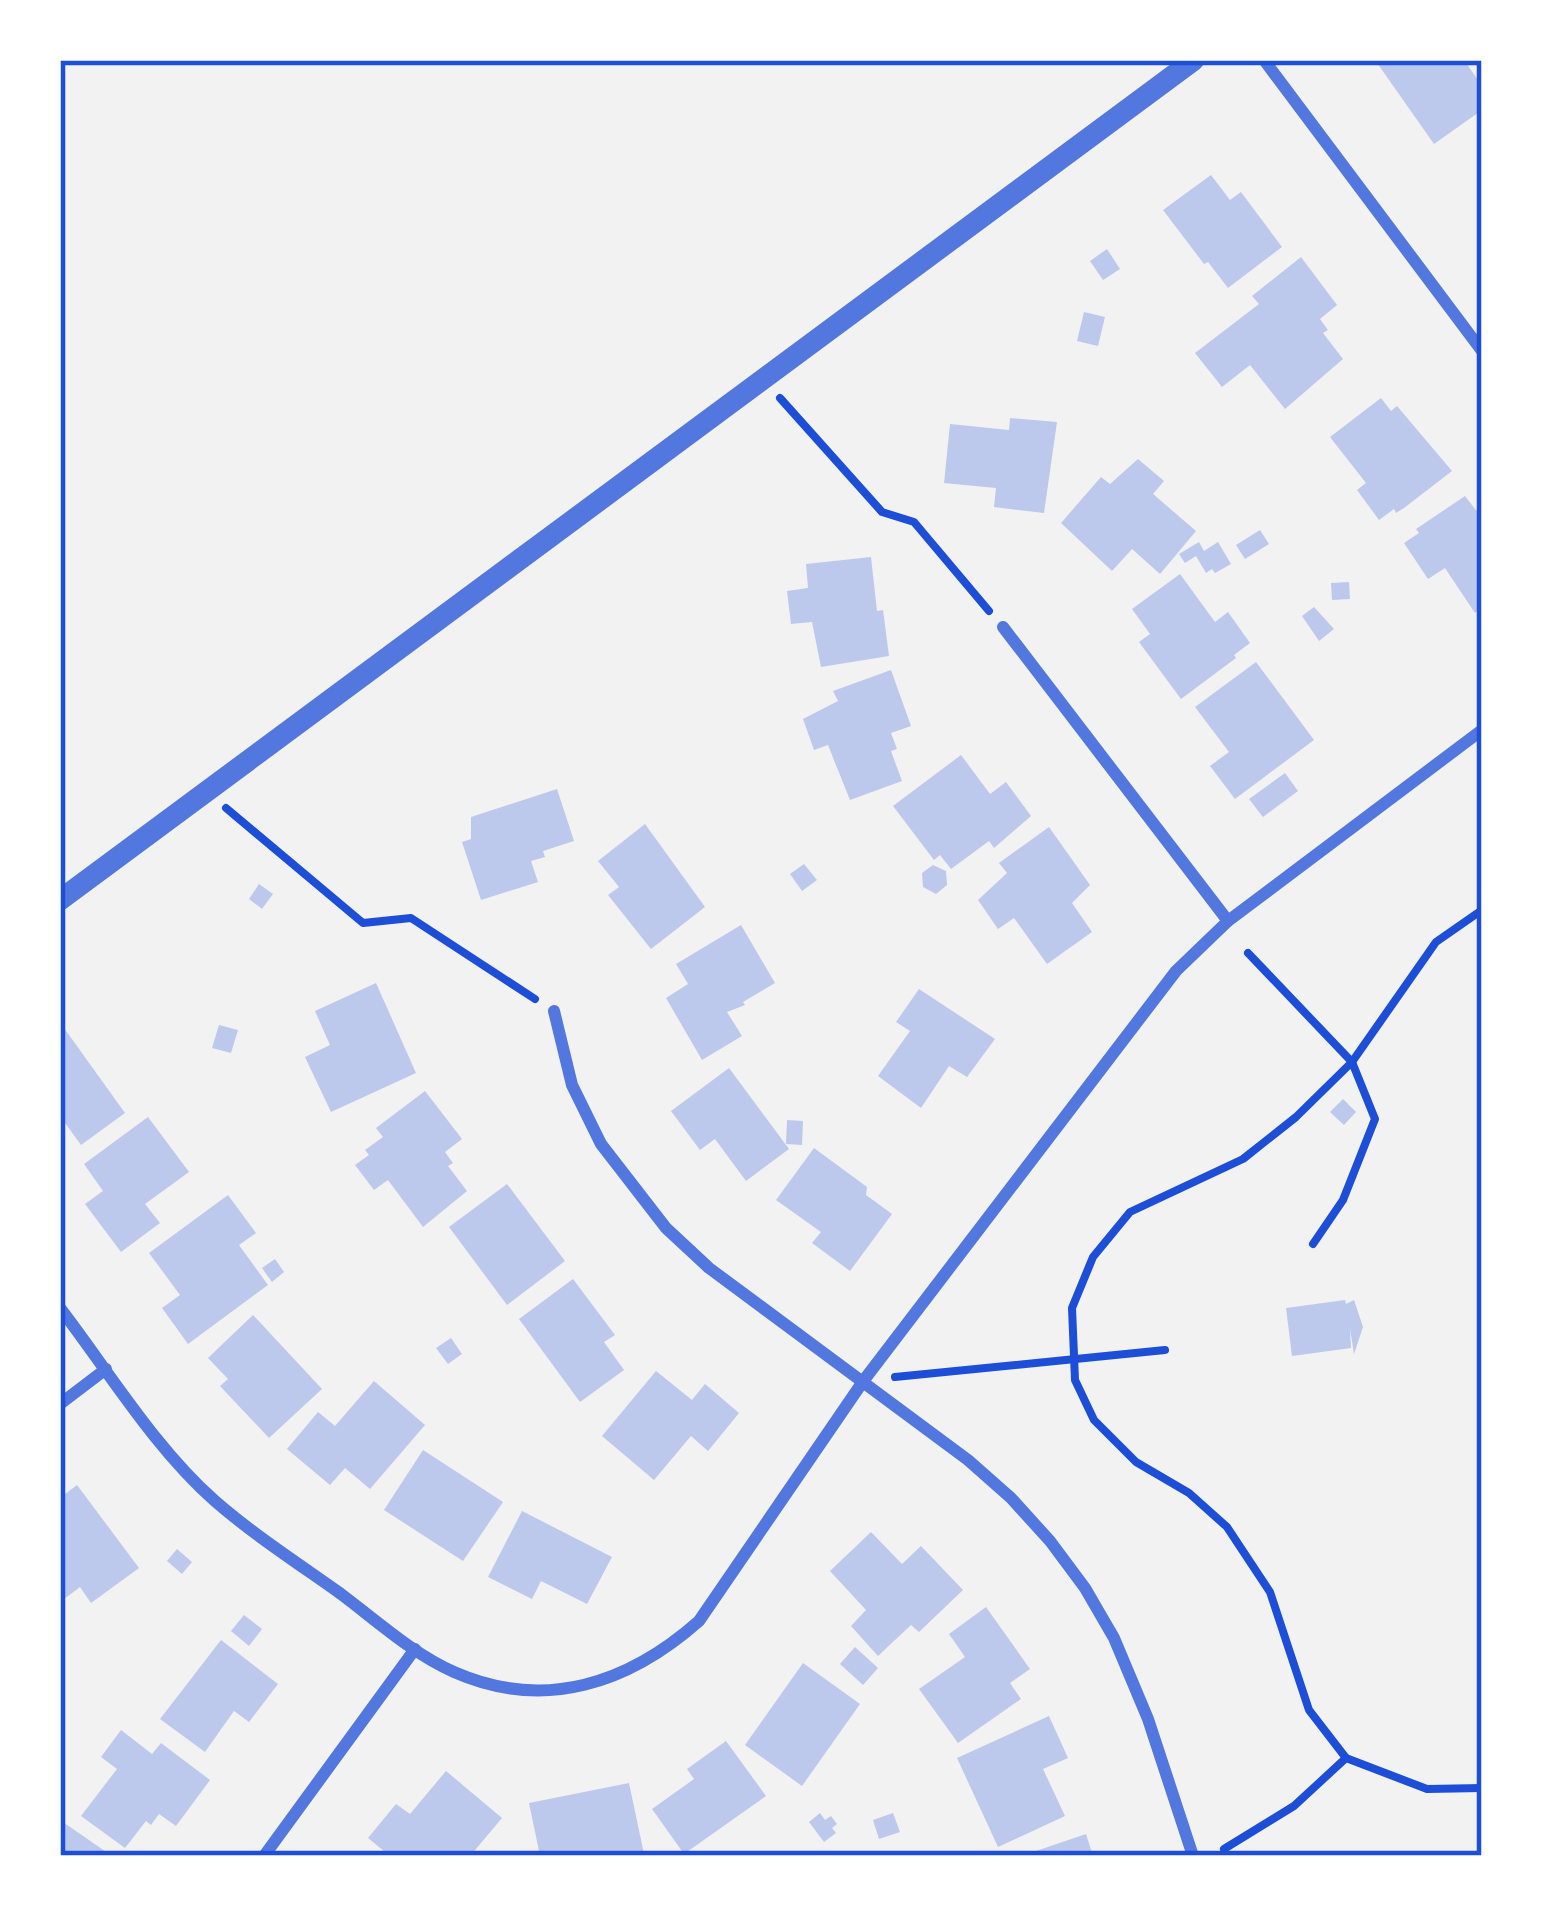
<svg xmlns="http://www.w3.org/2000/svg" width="1542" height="1916" viewBox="0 0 1542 1916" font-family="'Nunito Sans',sans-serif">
	<rect width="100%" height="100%" fill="#f2f2f2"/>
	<g fill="#bdc9ec">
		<polygon points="1375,60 1464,60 1482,86 1482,110 1434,144"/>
		<polygon points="1211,175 1230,200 1241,192 1282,247 1228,288 1208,262 1204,264 1163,210"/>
		<polygon points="1107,249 1120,269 1103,280 1090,261"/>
		<polygon points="1301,257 1337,305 1320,319 1328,330 1323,333 1343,359 1285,409 1250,365 1222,387 1195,353 1259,304 1252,296"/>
		<polygon points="1084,312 1105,317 1098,346 1077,341"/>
		<polygon points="1381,398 1391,411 1397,406 1452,471 1404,508 1396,513 1394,509 1379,520 1357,490 1366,483 1330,437"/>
		<polygon points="1010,418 1057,422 1044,513 994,507 996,488 944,483 950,424 1009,430"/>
		<polygon points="1138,459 1164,481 1153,494 1196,531 1160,574 1132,549 1112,571 1061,523 1101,477 1110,484"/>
		<polygon points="1465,496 1482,518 1482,608 1475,613 1445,568 1428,579 1404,543 1419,533 1416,529"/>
		<polygon points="1260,530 1269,544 1245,559 1236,545"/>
		<polygon points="1199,542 1204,551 1218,542 1231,564 1215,573 1212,569 1206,573 1196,556 1185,563 1179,554"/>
		<polygon points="871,557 877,611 883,610 889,656 821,667 812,622 791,624 787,591 808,588 806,564"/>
		<polygon points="1180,574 1215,622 1228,612 1250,643 1234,655 1236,658 1181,699 1139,642 1150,634 1132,609"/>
		<polygon points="1349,582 1350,599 1332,600 1331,583"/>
		<polygon points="1314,607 1334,629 1319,641 1302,616"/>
		<polygon points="1256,662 1314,740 1235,799 1210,766 1229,752 1195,707"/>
		<polygon points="891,670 911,726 891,733 897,749 891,751 902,781 850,800 828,745 814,750 803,719 838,701 833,691"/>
		<polygon points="961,755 990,794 1006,782 1031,816 994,848 989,841 951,869 940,855 934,860 893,806"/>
		<polygon points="1285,773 1298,791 1263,817 1249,799"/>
		<polygon points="557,789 574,841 543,851 545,857 531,861 538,882 481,900 462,842 471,839 471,817"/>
		<polygon points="645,824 705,907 651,949 608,895 619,887 598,861"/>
		<polygon points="1049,827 1090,885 1072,903 1092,932 1047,964 1014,918 998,929 978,900 1007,873 999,863"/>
		<polygon points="804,864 817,880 802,891 790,874"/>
		<polygon points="933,865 946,871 947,885 936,894 923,887 922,873"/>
		<polygon points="259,884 273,894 262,909 249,899"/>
		<polygon points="741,925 775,983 743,1002 745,1005 727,1012 742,1036 702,1060 666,998 688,984 676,964"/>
		<polygon points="376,983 416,1073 331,1112 305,1057 330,1045 315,1011"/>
		<polygon points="919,989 995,1039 967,1077 949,1066 921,1108 878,1076 910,1031 896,1022"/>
		<polygon points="219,1025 238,1030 231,1053 212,1048"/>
		<polygon points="64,1028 125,1113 81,1145 60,1116 60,1031"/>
		<polygon points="729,1068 789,1149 746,1181 715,1139 700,1150 671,1111"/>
		<polygon points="425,1091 462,1139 445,1152 453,1163 448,1166 467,1191 423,1227 388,1180 374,1190 355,1165 369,1155 365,1150 383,1137 376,1128"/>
		<polygon points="1343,1099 1356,1112 1344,1125 1330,1112"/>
		<polygon points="148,1117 189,1172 145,1204 160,1223 121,1252 85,1204 103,1191 84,1164"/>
		<polygon points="787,1120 803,1121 802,1145 786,1144"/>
		<polygon points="814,1148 867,1187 866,1195 892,1214 850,1271 812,1243 821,1232 776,1200"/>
		<polygon points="507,1184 565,1261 507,1305 449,1227"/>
		<polygon points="228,1195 256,1233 239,1245 268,1285 188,1344 162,1308 180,1295 149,1253"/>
		<polygon points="275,1259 284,1272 272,1282 262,1268"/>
		<polygon points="573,1279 615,1335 604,1342 624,1370 580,1402 519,1319"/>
		<polygon points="1345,1300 1346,1304 1354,1300 1363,1327 1354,1354 1350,1329 1351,1348 1292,1356 1286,1308"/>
		<polygon points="253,1315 322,1389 269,1438 220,1386 228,1379 208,1358"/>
		<polygon points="451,1338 462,1354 448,1364 436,1348"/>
		<polygon points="656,1371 692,1400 705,1384 739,1413 708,1451 691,1436 654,1480 602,1436"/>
		<polygon points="374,1381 425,1425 370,1489 345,1468 330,1485 287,1449 318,1412 335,1426"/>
		<polygon points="423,1450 503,1502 463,1561 384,1510"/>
		<polygon points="77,1485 139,1568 91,1603 80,1587 60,1602 60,1498"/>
		<polygon points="522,1511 612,1557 587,1604 541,1581 532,1599 488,1577"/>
		<polygon points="871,1532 902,1564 921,1546 963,1590 919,1632 911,1625 878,1656 851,1626 866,1610 830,1571"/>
		<polygon points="177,1549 192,1562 182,1574 167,1561"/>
		<polygon points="986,1607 1030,1669 1010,1683 1021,1699 958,1743 919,1689 965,1657 949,1634"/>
		<polygon points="244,1615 262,1629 249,1646 231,1631"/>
		<polygon points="221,1640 278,1684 249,1722 234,1711 205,1752 160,1719"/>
		<polygon points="855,1647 878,1668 863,1685 840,1664"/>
		<polygon points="803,1663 860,1704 802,1786 745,1745"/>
		<polygon points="1049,1716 1068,1758 1043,1769 1065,1816 998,1847 957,1758"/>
		<polygon points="121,1730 152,1754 161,1743 210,1780 176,1826 159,1814 151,1825 146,1821 125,1848 81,1816 117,1769 101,1757"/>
		<polygon points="726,1741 766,1796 684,1854 652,1809 694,1779 687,1769"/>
		<polygon points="446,1771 502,1818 470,1856 390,1856 368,1838 396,1804 410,1814"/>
		<polygon points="629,1783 644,1854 540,1856 529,1803"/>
		<polygon points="820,1813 825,1820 831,1816 837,1824 832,1828 836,1833 824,1842 809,1822"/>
		<polygon points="893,1813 900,1832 879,1839 873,1820"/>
		<polygon points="60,1820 112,1856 60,1856"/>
		<polygon points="1086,1834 1093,1856 1038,1856 1036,1851"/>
	</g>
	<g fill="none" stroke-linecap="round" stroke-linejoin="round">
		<g stroke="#1d4ed8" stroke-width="8">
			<polyline points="780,398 882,512 914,522 989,611"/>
			<polyline points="226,808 363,923 411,918 535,999"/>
			<polyline points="1248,953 1352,1062 1375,1119 1343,1200 1313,1244"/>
			<polyline points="895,1377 1165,1350"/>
			<polyline points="1346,1758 1309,1710 1270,1592 1227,1527 1189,1493 1136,1462 1094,1420 1075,1380 1072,1308 1093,1257 1130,1212 1243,1159 1296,1117 1352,1062 1436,942 1482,910"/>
			<polyline points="1224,1849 1294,1806 1346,1758 1427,1789 1482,1788"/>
		</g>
		<g stroke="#5277de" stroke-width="12">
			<polyline points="1264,60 1482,351"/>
			<polyline points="1003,627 1228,921"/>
			<polyline points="554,1011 572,1085 601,1144 666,1228 709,1268 968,1460 1011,1498 1050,1541 1085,1588 1114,1638 1148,1719 1193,1856"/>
			<path d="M60,1308c49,64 94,139 155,193 39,34 84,63 126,93 36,27 72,60 113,78 91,40 175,11 245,-51l165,-241 312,-409 52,-50 254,-191"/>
			<polyline points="60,1404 106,1369"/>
			<polyline points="264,1856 415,1649"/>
		</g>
		<polyline stroke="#5277de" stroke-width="21" points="60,900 1194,60"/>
	</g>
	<rect width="1542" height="1916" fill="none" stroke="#ffffff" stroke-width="126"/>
	<rect x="63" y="63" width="1416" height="1790" fill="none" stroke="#1d4ed8" stroke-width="4.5"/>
</svg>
